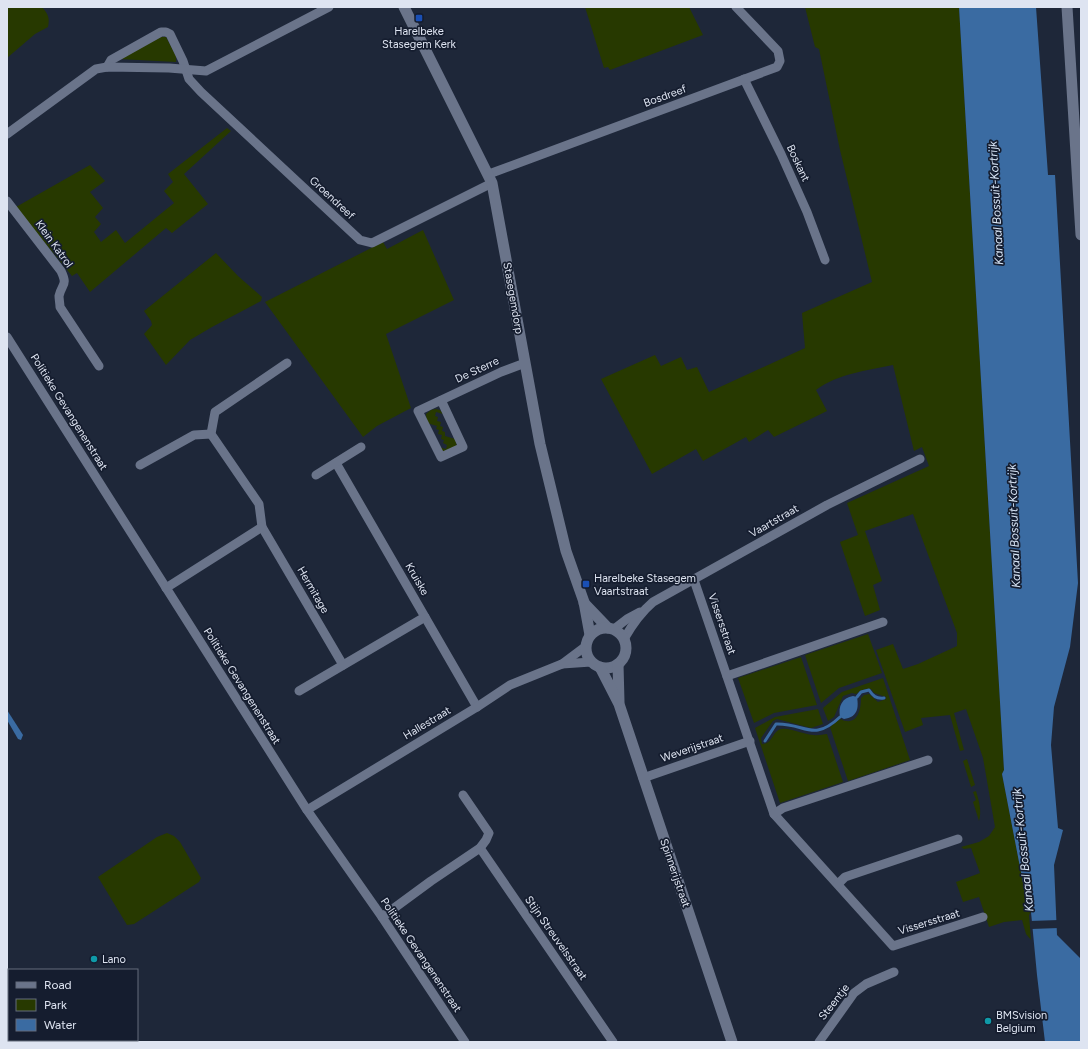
<svg xmlns="http://www.w3.org/2000/svg" width="1088" height="1049" viewBox="0 0 1088 1049" font-family="Figtree,sans-serif">
	<rect width="100%" height="100%" fill="#1e2739"/>
	<g fill="#273900">
		<path d="M7,7h35c6,7 8,11 6,20l-13,7 -28,24z"/>
		<polygon points="585,7 689,7 703,35 610,70 608,67 604,68"/>
		<path d="M805,7h154l45,763 -2,4 23,119 6,19 -2,3 2,25 -5,-6 -4,-14 -18,2 -15,5 -10,-30 -16,5 -7,-20 24,-9 -9,-25 -7,1 -3,-2 18,-5 10,-6 6,-9 -12,-69 -17,-49 -12,4 10,37 -4,1 -10,-36 -29,3 2,7 -18,7 -29,-82 17,-6 10,25 15,-5 39,-18v-13l-44,-119 -48,17 17,50 -9,4 7,25 -15,6 -25,-74 18,-7 -11,-32 82,-37 -7,-19 -8,4 -21,-86c-27,6 -54,8 -77,25l11,21 -53,26 -6,-7 -19,12 -3,-5 -43,24 -7,-12 -44,25 -51,-95 54,-24 6,11 20,-9 6,13 10,-3 12,25 96,-44 -3,-35 70,-31 -32,-132 -21,-101 -4,-2z"/>
		<polygon points="161,37 166,37 176,56 176,62 119,59"/>
		<polygon points="227,128 231,131 184,174 208,204 172,233 166,228 90,292 77,273 72,276 16,207 90,165 105,181 90,192 103,208 95,217 101,224 94,232 101,242 116,230 125,243 174,203 164,191 173,182 168,174"/>
		<polygon points="423,230 454,300 386,334 411,408 377,426 363,437 265,302 383,242 387,249"/>
		<polygon points="216,253 238,276 262,297 261,301 212,327 190,340 166,365 144,334 152,325 151,321 144,311"/>
		<polygon points="436,409 440,410 443,414 436,412 435,416 438,417 437,421 441,422 440,426 443,427 442,431 445,432 445,436 455,439 457,446 445,453 439,447 446,449 447,445 443,443 444,440 441,439 442,435 438,434 439,430 436,429 437,426 427,423 426,414 431,410"/>
		<polygon points="868,634 882,673 839,688 821,703 805,655"/>
		<polygon points="801,657 817,705 774,713 754,723 738,678"/>
		<path d="M883,678l27,82 -62,21 -18,-54 10,-8c17,8 21,-8 21,-21l3,-3 5,-1 9,8 8,-3v-2l-12,-4 -3,-4c-6,-1 -10,1 -15,5l-4,-1 -9,3 -9,21 -6,4 -5,-13 19,-16z"/>
		<path d="M818,709l5,15 -12,4 -34,-9 -4,2 -12,17 1,6c11,0 10,-13 19,-15 8,-2 24,6 33,6 4,1 9,-1 13,-1l16,48 -63,21 -25,-75 20,-11z"/>
		<polygon points="967,759 975,785 971,787 963,761"/>
		<path d="M976,791c3,10 6,20 3,30l-6,-19 3,-2 -3,-8z"/>
		<polygon points="167,833 174,836 180,842 201,878 199,882 134,924 127,925 98,877 157,837"/>
	</g>
	<g fill="#3a6ba2">
		<polygon points="959,7 1036,7 1048,175 1055,175 1078,583 1070,647 1054,707 1051,745 1058,828 1063,830 1054,865 1057,935 1081,959 1081,1042 1045,1042 1037,975 1031,912 1025,893 1002,774 1004,770"/>
		<path d="M853,696l4,1c2,12 0,20 -13,22l-4,-2c-2,-11 2,-19 13,-21z"/>
		<polygon points="7,710 23,735 21,740 18,739 7,720"/>
	</g>
	<polygon fill="#1e2739" points="1059,920 1059,928 1031,929 1030,921"/>
	<g fill="none" stroke-linecap="round" stroke-linejoin="round">
		<g stroke="#3a6ba2" stroke-width="3">
			<path d="M857,697l4,-5 8,-2c4,6 7,9 15,8"/>
			<path d="M765,741l11,-17c30,-1 36,19 64,-7"/>
		</g>
		<g stroke="#6a748a" stroke-width="9">
			<polyline points="107,67 111,60 161,32 166,32 170,34 183,61 189,79 201,92 360,240 372,243 492,183"/>
			<polyline points="744,79 781,154 807,212 825,260"/>
			<polyline points="7,134 96,69 107,67 169,68 206,71 329,7"/>
			<polyline points="489,174 777,67 780,61 778,51 736,7"/>
			<path d="M7,201l54,70c7,15 1,12 -2,25 0,3 1,8 1,11l39,59"/>
			<polyline points="7,337 307,810 382,917 465,1042"/>
			<polyline points="287,363 215,412 211,434 259,504 262,527 343,665"/>
			<polyline points="441,400 463,447 441,457 418,411 501,372 525,363"/>
			<polyline points="336,463 477,707"/>
			<polyline points="140,465 194,435 211,434"/>
			<polyline points="316,475 361,447"/>
			<polyline points="694,580 774,814 893,946 983,917"/>
			<polyline points="166,588 262,527"/>
			<polyline points="614,629 627,619 640,612"/>
			<path d="M624,639c8,-14 16,-26 29,-37l174,-97 93,-46"/>
			<polyline points="562,664 591,662"/>
			<polyline points="727,676 883,622"/>
			<polyline points="299,691 425,617"/>
			<polyline points="643,778 750,741"/>
			<polyline points="307,810 477,707 510,685 562,664 586,646"/>
			<polyline points="774,814 783,808 928,760"/>
			<polyline points="480,848 613,1042"/>
			<polyline points="838,884 845,877 958,839"/>
			<polyline points="382,917 431,881 480,848 486,840 489,833 463,795"/>
			<polyline points="819,1042 854,993 866,984 894,972"/>
		</g>
		<g stroke="#6a748a" stroke-width="11">
			<polyline points="404,7 492,183 540,444 566,551 584,602 590,635"/>
			<polyline points="1067,7 1081,235"/>
			<polyline points="584,603 608,628"/>
			<circle cx="606" cy="648" r="20"/>
			<polyline points="618,664 619,702"/>
			<polyline points="600,667 619,704 732,1042"/>
		</g>
	</g>
	<g fill="#1a4fb4" stroke="#151d2f" stroke-width="1.5">
		<rect x="415" y="14" width="8" height="8" rx="2"/>
		<rect x="582" y="580" width="8" height="8" rx="2"/>
	</g>
	<g fill="#0f9aa8" stroke="#151d2f" stroke-width="1.5">
		<circle cx="94" cy="959" r="4"/>
		<circle cx="988" cy="1021" r="4"/>
	</g>
	<g text-anchor="middle" dominant-baseline="central" stroke-width="3.5" stroke-linejoin="round" paint-order="stroke">
		<g font-size="11" fill="#dee4f1" stroke="#151d2f" text-anchor="start">
			<text x="419" y="31" text-anchor="middle">Harelbeke<tspan x="419" dy="13">Stasegem Kerk</tspan></text>
			<text x="594" y="578">Harelbeke Stasegem<tspan x="594" dy="13">Vaartstraat</tspan></text>
			<text x="102" y="959">Lano</text>
			<text x="996" y="1015">BMSvision<tspan x="996" dy="13">Belgium</tspan></text>
		</g>
		<g font-size="11" fill="#dee4f1" stroke="#151d2f">
			<text transform="translate(665 96) rotate(-20)">Bosdreef</text>
			<text transform="translate(798 163) rotate(65)">Boskant</text>
			<text transform="translate(332 198) rotate(43)">Groendreef</text>
			<text transform="translate(54 244) rotate(54)">Klein Katrol</text>
			<text transform="translate(513 298) rotate(80)">Stasegemdorp</text>
			<text transform="translate(477 370) rotate(-25)">De Sterre</text>
			<text transform="translate(69 412) rotate(58)">Politieke Gevangenenstraat</text>
			<text transform="translate(774 521) rotate(-30)">Vaartstraat</text>
			<text transform="translate(417 579) rotate(60)">Kruiske</text>
			<text transform="translate(313 590) rotate(60)">Hermitage</text>
			<text transform="translate(722 624) rotate(71)">Vissersstraat</text>
			<text transform="translate(242 686) rotate(58)">Politieke Gevangenenstraat</text>
			<text transform="translate(427 723) rotate(-31)">Hallestraat</text>
			<text transform="translate(692 748) rotate(-19)">Weverijstraat</text>
			<text transform="translate(675 873) rotate(71)">Spinnerijstraat</text>
			<text transform="translate(929 922) rotate(-17)">Vissersstraat</text>
			<text transform="translate(556 938) rotate(55)">Stijn Streuvelsstraat</text>
			<text transform="translate(421 955) rotate(56)">Politieke Gevangenenstraat</text>
			<text transform="translate(834 1002) rotate(-52)">Steentje</text>
		</g>
		<g font-size="12" font-style="italic" fill="#d8e5f6" stroke="#151d2f">
			<text transform="translate(996 203) rotate(-93)">Kanaal Bossuit-Kortrijk</text>
			<text transform="translate(1014 526) rotate(-92)">Kanaal Bossuit-Kortrijk</text>
			<text transform="translate(1023 850) rotate(-96)">Kanaal Bossuit-Kortrijk</text>
		</g>
	</g>
	<rect width="1088" height="1049" fill="none" stroke="#dee4f1" stroke-width="16"/>
	<rect x="8" y="969" width="130" height="72" fill="#151d2f" stroke="#656d7d"/>
	<rect x="16" y="982" width="20" height="6" fill="#6a748a" stroke="#656d7d"/>
	<text x="44" y="989" font-size="12" fill="#dee4f1">Road</text>
	<rect x="16" y="999" width="20" height="12" fill="#273900" stroke="#656d7d"/>
	<text x="44" y="1009" font-size="12" fill="#dee4f1">Park</text>
	<rect x="16" y="1019" width="20" height="12" fill="#3a6ba2" stroke="#656d7d"/>
	<text x="44" y="1029" font-size="12" fill="#dee4f1">Water</text>
</svg>
